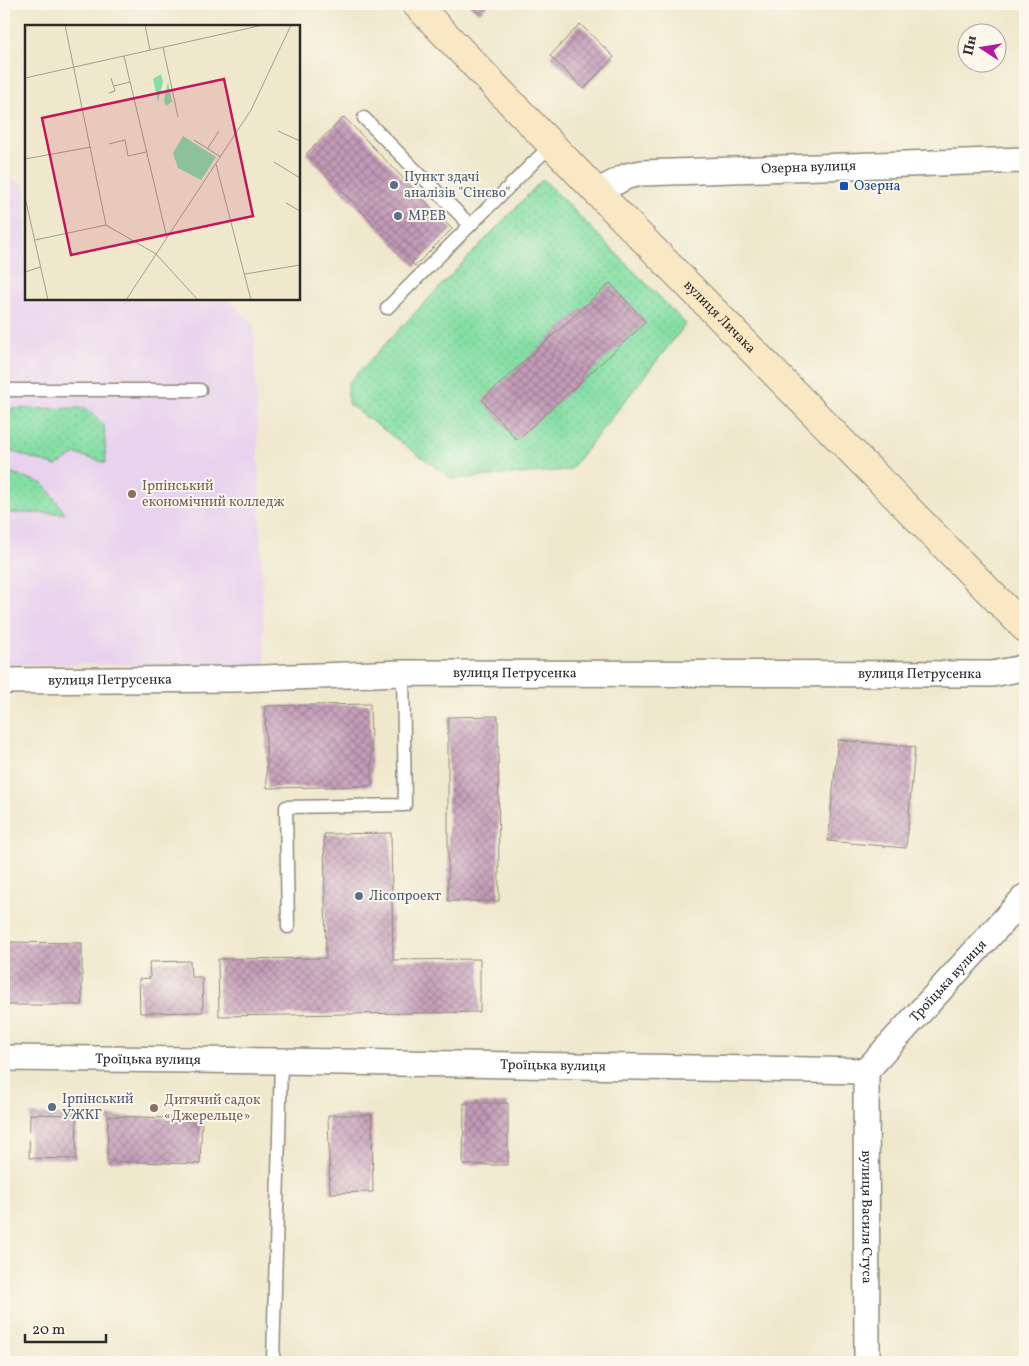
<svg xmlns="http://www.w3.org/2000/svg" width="1029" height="1366" viewBox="0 0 1029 1366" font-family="Vollkorn,serif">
	<defs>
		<pattern id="grass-dots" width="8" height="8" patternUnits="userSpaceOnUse" patternTransform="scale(1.25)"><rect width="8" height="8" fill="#84dea4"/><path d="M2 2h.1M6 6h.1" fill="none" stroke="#72bf8d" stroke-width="1.8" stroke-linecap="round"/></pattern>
		<pattern id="building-cross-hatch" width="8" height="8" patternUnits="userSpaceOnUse" patternTransform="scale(1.25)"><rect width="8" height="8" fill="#c39bb8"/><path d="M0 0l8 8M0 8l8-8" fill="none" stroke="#9f7f96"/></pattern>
	</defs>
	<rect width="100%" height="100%" fill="#fbf7ec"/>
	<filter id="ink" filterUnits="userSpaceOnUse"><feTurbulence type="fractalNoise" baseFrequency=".02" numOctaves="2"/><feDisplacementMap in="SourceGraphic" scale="10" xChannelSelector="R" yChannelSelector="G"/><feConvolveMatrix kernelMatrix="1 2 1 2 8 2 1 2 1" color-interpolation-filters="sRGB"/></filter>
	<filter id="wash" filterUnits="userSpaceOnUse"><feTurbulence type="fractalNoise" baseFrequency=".0096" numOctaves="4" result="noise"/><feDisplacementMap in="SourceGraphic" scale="20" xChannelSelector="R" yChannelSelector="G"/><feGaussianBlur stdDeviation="1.12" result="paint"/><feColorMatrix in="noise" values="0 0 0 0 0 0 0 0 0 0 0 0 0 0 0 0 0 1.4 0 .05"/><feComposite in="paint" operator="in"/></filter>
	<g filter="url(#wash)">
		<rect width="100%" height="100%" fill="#f0e8cd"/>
		<polygon fill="#e8d2ee" points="4,176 26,185 26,299 229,299 254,325 265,665 4,664"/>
		<g fill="url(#grass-dots)" stroke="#588468">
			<polygon points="543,179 686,324 570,470 452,479 348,404 348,383"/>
			<polygon points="86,408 104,425 106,463 76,454 56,466 4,449 4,409"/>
			<polygon points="4,470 44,484 65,513 4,513"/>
		</g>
		<g id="blocks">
			<g fill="url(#building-cross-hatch)">
				<polygon points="468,4 489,4 479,14"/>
				<polygon points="580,24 614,57 584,89 550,56"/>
				<polygon points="344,117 452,229 415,266 306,154"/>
				<polygon points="610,283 646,322 517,440 482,400"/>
				<polygon points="370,704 372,786 267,788 265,706"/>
				<polygon points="498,716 499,901 448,901 448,717"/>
				<polygon points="838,740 915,747 906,848 828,841"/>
				<polygon points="391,833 393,960 480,959 480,1012 219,1016 218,959 326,958 324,834"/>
				<polygon points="4,942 82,943 82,1005 4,1005"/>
				<polygon points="190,961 191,977 202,977 203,1012 140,1013 139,979 150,978 149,962"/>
				<polygon points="464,1103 508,1103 508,1165 463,1165"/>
				<polygon points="30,1114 77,1115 76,1159 29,1158"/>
				<polygon points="328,1115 372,1115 373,1192 330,1193"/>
				<polygon points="108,1116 202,1119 200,1164 107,1161"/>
			</g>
		</g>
	</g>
	<g filter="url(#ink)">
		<use href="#blocks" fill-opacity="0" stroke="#8e8a7c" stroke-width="1"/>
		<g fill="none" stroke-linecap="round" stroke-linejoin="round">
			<g stroke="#8e8a7c" stroke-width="15">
				<g id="lane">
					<polyline points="364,118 470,225"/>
					<polyline points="387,308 552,144"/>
					<polyline points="4,390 200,390"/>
					<polyline points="288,927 286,807 405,805 403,673"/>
					<polyline points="273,1362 281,1061"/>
				</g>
			</g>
			<g stroke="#8e8a7c" stroke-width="28">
				<g id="street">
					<path id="s1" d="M597,192l30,-16 15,-3 383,-13"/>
					<path id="s2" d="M4,681l229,-2 170,-6 589,1 26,-5 7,-3"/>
					<path id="s3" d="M4,1058l277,3 585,10 159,-174"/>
					<path id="s4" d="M866,1071l1,291"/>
				</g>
			</g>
			<g stroke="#8e8a7c" stroke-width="30">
				<g id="secondary">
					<path id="s5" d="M416,4l181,188 428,436"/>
				</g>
			</g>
			<use href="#lane" stroke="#fff" stroke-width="12"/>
			<use href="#street" stroke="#fff" stroke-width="25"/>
			<use href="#secondary" stroke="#fae7c3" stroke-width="28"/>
		</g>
	</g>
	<g fill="#5c6f8a" stroke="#fbf7ec" stroke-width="2">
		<circle cx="394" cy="185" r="5"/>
		<circle cx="398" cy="216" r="5"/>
		<circle cx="359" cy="896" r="5"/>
		<circle cx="52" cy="1107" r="5"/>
	</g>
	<rect fill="#1a4fb4" stroke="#fbf7ec" stroke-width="2" x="839" y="181" width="10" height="10" rx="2.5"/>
	<g fill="#8d6e63" stroke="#fbf7ec" stroke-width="2">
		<circle cx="132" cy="494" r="5"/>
		<circle cx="154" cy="1108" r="5"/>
	</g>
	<g text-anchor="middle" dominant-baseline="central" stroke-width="4" stroke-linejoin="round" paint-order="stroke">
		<g font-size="14" fill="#2b2b2b" stroke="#fbf7ec">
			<text stroke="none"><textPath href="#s1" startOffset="216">Озерна вулиця</textPath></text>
			<text stroke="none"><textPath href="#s5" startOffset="436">вулиця Личака</textPath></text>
			<text stroke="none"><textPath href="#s2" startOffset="511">вулиця Петрусенка</textPath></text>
			<text stroke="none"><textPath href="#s2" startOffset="916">вулиця Петрусенка</textPath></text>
			<text stroke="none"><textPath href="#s2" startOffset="106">вулиця Петрусенка</textPath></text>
			<text stroke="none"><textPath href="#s3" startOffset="984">Троїцька вулиця</textPath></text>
			<text stroke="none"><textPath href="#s3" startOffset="144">Троїцька вулиця</textPath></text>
			<text stroke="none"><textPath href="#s3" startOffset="549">Троїцька вулиця</textPath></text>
			<text stroke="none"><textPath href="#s4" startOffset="146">вулиця Василя Стуса</textPath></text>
		</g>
		<g font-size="14" fill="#4e5e75" stroke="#fbf7ec" text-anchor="start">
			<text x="404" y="177">Пункт здачі<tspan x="404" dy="16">аналізів "Сінєво"</tspan></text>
			<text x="408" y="216">МРЕВ</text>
			<text x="369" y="896">Лісопроект</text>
			<text x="62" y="1099">Ірпінський<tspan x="62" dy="16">УЖКГ</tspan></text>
		</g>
		<g font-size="14" fill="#164399" stroke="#fbf7ec" text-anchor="start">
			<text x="854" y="186">Озерна</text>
		</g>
		<g font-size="14" fill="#785e54" stroke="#fbf7ec" text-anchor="start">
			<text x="142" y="486">Ірпінський<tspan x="142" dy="16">економічний колледж</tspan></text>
			<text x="164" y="1100">Дитячий садок<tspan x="164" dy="16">«Джерельце»</tspan></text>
		</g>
	</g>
	<g transform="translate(25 25)">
		<rect width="275" height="275" fill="#f0e8cd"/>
		<path d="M136,49l2,8 -5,20 -5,-23zM143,57l4,20 -6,4 -2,-6zM158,111l33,21 -15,23 -23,-12 -5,-15z" fill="#84dea4"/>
		<path fill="none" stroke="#a19c8c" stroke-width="1" d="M40,0l41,200 50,29 42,46M120,0l5,25M138,22l15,70M99,31l43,182M0,53l238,-53M89,61l16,-4M84,68l6,-2 -4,-13M253,106l22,10M169,115l27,17M84,119l16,-4 3,16 18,-4M183,123l11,-17M0,134l66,-12M249,137l26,16M191,139l35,136M0,172l23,103M261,178l14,8M10,215l71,-15M0,247l15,-5M220,249l55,-9M101,275l125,-190 40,-85"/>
		<path fill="#c2185b" fill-opacity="0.15" stroke="#c2185b" stroke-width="2.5" d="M199,54l29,137 -182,39 -29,-137z"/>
		<rect width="275" height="275" fill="none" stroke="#2b2b2b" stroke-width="2.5"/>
	</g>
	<rect width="1029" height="1366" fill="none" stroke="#fbf7ec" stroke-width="20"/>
	<g transform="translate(982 48) rotate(282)"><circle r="24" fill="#fbf7ec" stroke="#a8a59f"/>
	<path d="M0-4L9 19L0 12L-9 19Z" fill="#b5179e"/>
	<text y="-8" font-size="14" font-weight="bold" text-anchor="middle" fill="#2b2b2b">Пн</text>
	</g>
	<path d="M25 1334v8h81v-8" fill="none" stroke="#2b2b2b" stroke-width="2.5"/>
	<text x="32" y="1334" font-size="15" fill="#2b2b2b" stroke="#fbf7ec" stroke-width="4" paint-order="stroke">20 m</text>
</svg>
